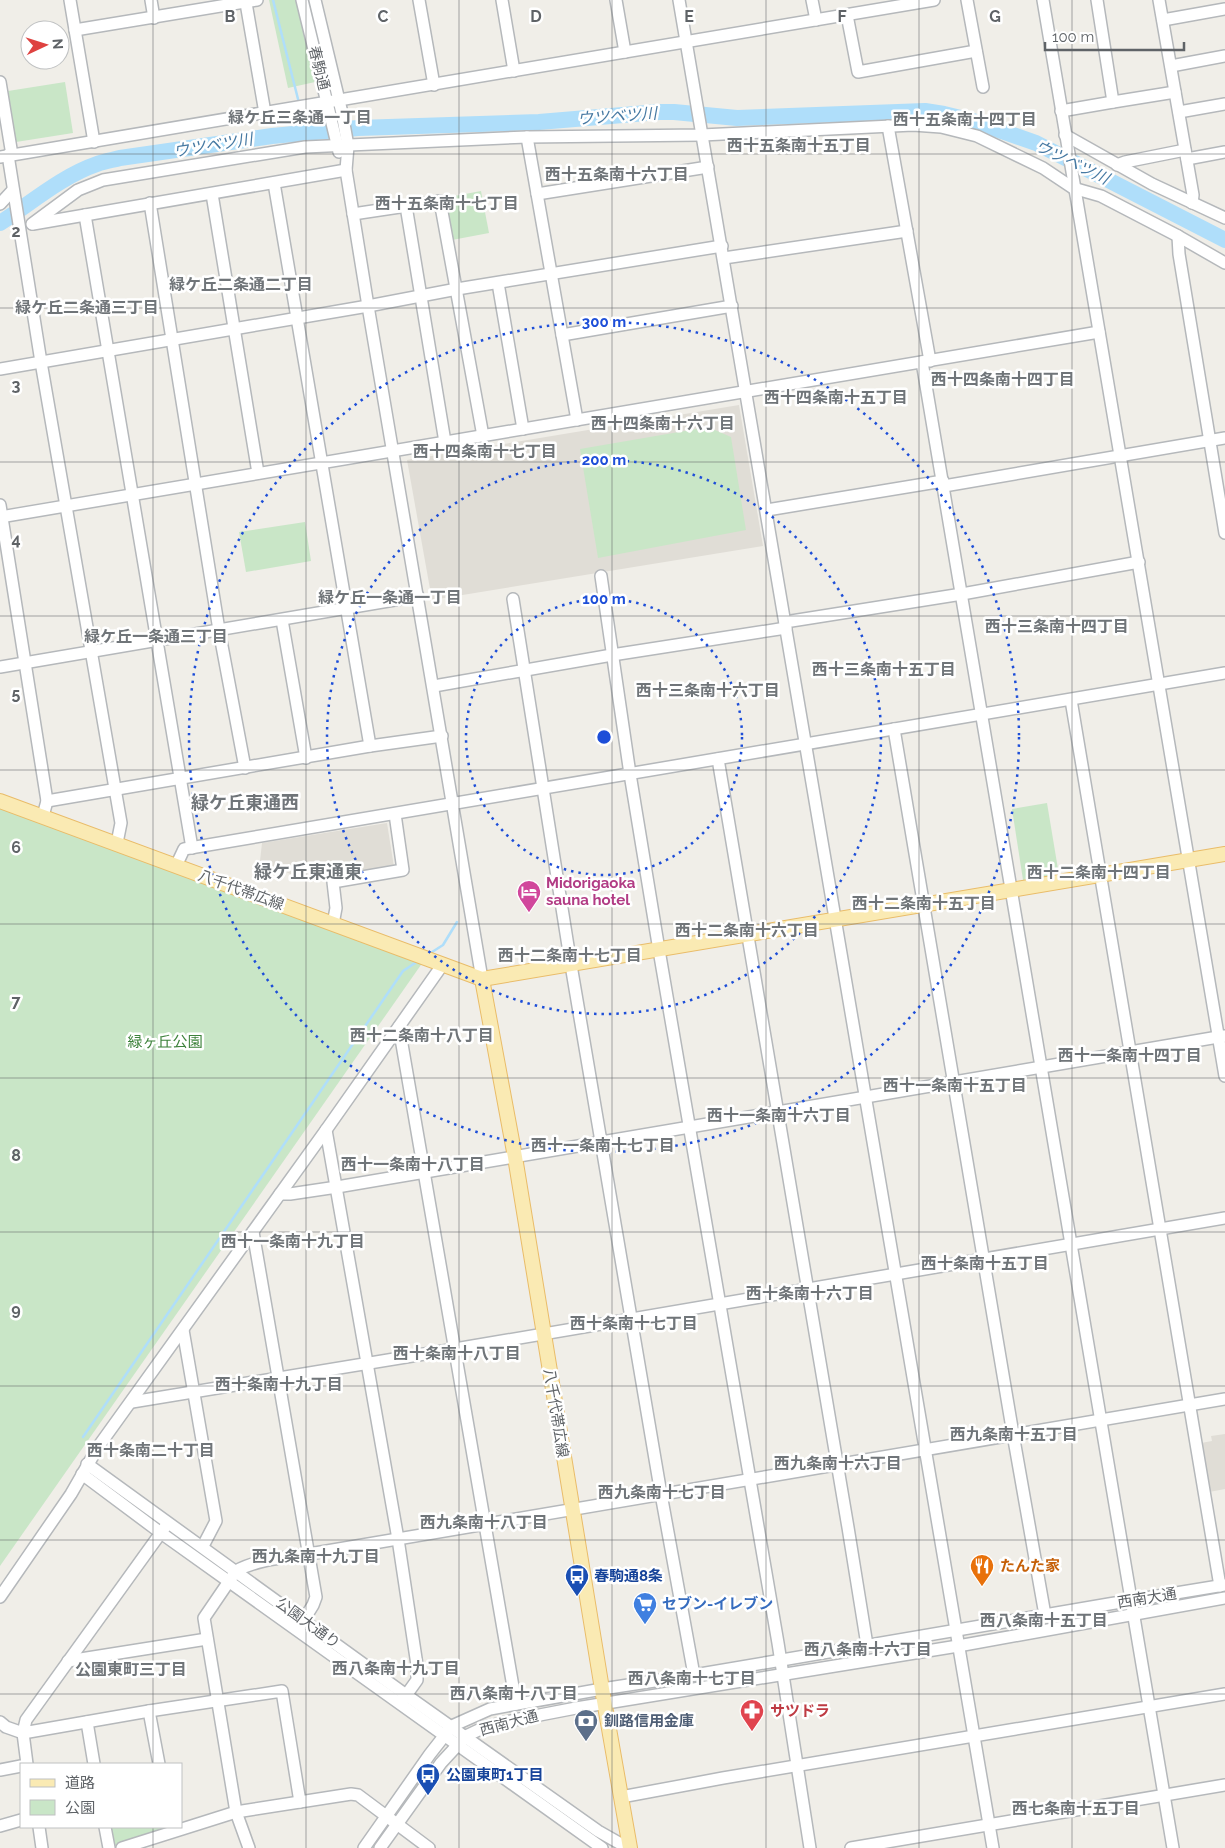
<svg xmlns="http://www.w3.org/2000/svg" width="1225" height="1848" viewBox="0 0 1225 1848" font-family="Raleway,'Noto Sans JP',sans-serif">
	<rect width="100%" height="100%" fill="#f0eee8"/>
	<g fill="#e0ddd6">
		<polygon points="739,405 763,546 432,600 407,460"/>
		<polygon points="387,823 394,867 307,881 260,861 262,843"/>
		<polygon points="1225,1434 1225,1489 1209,1492 1201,1443 1212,1441 1211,1436"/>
	</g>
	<g fill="#c9e6c7">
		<polygon points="269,0 297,0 315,82 288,88"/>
		<polygon points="65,82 73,133 16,142 8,91"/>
		<polygon points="481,191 489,233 452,240 444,198"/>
		<polygon points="708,427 731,437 746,530 598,558 580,449"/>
		<polygon points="305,522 311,561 246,572 239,532"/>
		<polygon points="1047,803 1059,875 1023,880 1012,809"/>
		<polygon points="0,804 423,962 0,1566"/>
		<polygon points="110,1827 165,1827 166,1829 114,1846"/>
	</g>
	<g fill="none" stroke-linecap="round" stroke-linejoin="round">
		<g stroke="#afdefa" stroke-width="2.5">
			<polyline points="273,0 299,103"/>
			<polyline points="301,111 303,119 310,132"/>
			<polyline points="429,954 443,945 457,922"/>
			<polyline points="83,1437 403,971 418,961"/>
		</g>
		<path stroke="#afdefa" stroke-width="16" d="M0,223c31,-20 62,-47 97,-59 8,-3 16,-4 23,-6l152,-22 86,-8 181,-6 120,-10h15l63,6 188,-7 19,3 29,7 63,22 189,97"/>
		<g stroke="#b5b8bb" stroke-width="14">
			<g id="minor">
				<polyline points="70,0 94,142"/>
				<polyline points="151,0 154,18"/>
				<polyline points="302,0 339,152"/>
				<polyline points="315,0 342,113 348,146 346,170 368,306 482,979"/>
				<polyline points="419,0 434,85"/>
				<polyline points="502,0 514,71"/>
				<polyline points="616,0 625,52"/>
				<polyline points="679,0 993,1848"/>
				<polyline points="812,0 816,20"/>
				<polyline points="967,0 983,87"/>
				<polyline points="1043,0 1225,1076"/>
				<polyline points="1159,0 1193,195 1192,203"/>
				<polyline points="246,3 265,113"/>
				<polyline points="847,15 858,72 976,51"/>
				<polyline points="1163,20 1225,9"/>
				<polyline points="75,30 257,0"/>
				<polyline points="1171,66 1225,56"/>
				<polyline points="0,82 12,155"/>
				<polyline points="1113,102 1175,92"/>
				<polyline points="1061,111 1113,102 1097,0"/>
				<polyline points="1179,112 1225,104"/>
				<polyline points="888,126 930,361"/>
				<polyline points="1065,135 1152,184 1225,218"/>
				<polyline points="527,137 577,420"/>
				<polyline points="8,155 41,362 121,823 117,843"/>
				<polyline points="0,157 934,0"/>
				<polyline points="1187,159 1225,152"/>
				<polyline points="1117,165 1125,162 1185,150"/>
				<polyline points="274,183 370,746"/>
				<polyline points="212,194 258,473"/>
				<polyline points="537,194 708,167"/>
				<polyline points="150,203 219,630 245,768"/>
				<polyline points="0,204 13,190"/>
				<polyline points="406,206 445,442"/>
				<polyline points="353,214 440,201 483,436"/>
				<polyline points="85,215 192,848"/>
				<polyline points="32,224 78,190 103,180 305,147 527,137 702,135 913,125 941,127 977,136 1043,168 1073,188 1101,196 1178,236 1225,263"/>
				<polyline points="33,224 346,170"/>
				<polyline points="1178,236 1179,254 1225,533"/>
				<polyline points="724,258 907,231"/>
				<polyline points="498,283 523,429"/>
				<polyline points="562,335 732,306"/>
				<polyline points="922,362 1173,1848"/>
				<polyline points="0,369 368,306 457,289 722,246"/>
				<polyline points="944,486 1225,438"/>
				<polyline points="0,505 47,801 43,816"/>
				<polyline points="767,510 943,481"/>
				<polyline points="0,517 1099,332"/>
				<polyline points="601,576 630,774 659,950 778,1643 810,1848"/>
				<polyline points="513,599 571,965 661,1494 694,1675"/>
				<polyline points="282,620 306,758"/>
				<polyline points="785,622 962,594 1139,562"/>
				<polyline points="0,667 418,596"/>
				<polyline points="434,686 612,655 786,628"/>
				<polyline points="1071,700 1220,1586"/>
				<polyline points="894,729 1013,1434 1045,1615"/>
				<path d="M718,759c48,295 102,590 149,886"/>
				<polyline points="47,801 370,746 442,736"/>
				<polyline points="176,866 184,849 1225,673"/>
				<polyline points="333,924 336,908 333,882 403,870 395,814"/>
				<polyline points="399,1027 516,1704"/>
				<polyline points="326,1130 398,1539 417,1665 417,1680 402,1701"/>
				<polyline points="280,1194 290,1194 337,1187 1224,1036"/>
				<polyline points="253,1232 316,1597 313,1605 300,1626"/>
				<polyline points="183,1330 216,1521 203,1546"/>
				<polyline points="132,1402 455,1349 1225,1218"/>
				<polyline points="87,1464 406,1695 598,1831 628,1848"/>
				<polyline points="82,1474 161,1533 602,1848"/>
				<polyline points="0,1597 71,1494 98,1447 326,1130 443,964"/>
				<polyline points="68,1661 207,1639"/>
				<polyline points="149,1711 159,1764"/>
				<polyline points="0,1722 6,1727 23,1733 149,1711 282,1691 300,1802"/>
				<polyline points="87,1722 94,1764"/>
				<polyline points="27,1764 23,1733 26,1720 165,1527"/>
				<polyline points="0,1770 21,1766"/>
				<polyline points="621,1797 723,1778 1225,1694"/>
				<polyline points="0,1826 21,1820"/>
				<polyline points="39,1827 42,1848"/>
				<polyline points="105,1827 109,1848"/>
				<polyline points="122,1848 236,1812 351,1794 358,1795 429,1848"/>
				<path d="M249,1848l-13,-36 -32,-194 32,-47c22,-12 49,-13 73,-17l916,-155"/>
				<polyline points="364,1848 430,1754 452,1726 490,1709 602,1689 694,1675 1109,1604 1225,1585"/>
				<polyline points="380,1848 441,1763 466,1736 485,1727 519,1719 576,1708 958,1646 1225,1598"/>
				<polyline points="851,1848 1225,1785"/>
			</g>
		</g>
		<g stroke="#e9bc69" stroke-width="16">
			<g id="major">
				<polyline points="0,801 482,979 1225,854"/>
				<polyline points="482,979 515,1157 602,1689 630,1848"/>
			</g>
		</g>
		<use href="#minor" stroke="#fff" stroke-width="11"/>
		<use href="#major" stroke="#faeab3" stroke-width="14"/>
	</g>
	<path fill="none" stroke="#5f6367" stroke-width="1" stroke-opacity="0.55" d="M153,0v1764M306,0v1848M459,0v1848M612,0v1848M766,0v1848M919,0v1848M1072,0v1848M0,154h1225M0,308h1225M0,462h1225M0,616h1225M0,770h1225M0,924h1225M0,1078h1225M0,1232h1225M0,1386h1225M0,1540h1225M0,1694h1225M153,1827v21"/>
	<g fill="none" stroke="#1d4ed8" stroke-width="2.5" stroke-dasharray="2.5 5">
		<circle cx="604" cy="737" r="138"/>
		<circle cx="604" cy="737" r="277"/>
		<circle cx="604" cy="737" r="415"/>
	</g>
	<defs>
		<g id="hotel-pin" transform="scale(1.25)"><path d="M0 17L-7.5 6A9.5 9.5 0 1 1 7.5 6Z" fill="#d1479c" stroke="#fff"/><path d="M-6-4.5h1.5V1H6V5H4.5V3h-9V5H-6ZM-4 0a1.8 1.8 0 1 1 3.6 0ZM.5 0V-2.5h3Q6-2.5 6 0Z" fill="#fff"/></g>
		<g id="restaurant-pin" transform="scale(1.25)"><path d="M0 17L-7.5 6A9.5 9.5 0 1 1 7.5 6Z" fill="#e8710a" stroke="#fff"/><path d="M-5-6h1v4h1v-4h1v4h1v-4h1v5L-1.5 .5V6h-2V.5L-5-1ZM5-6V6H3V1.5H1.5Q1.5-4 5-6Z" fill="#fff"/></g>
		<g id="bus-pin" transform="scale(1.25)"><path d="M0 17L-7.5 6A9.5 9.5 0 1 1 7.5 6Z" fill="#1a4fb4" stroke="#fff"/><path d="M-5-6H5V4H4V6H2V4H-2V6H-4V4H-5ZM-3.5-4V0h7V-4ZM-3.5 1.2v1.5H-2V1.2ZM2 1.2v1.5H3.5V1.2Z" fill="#fff"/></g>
		<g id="supermarket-pin" transform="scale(1.25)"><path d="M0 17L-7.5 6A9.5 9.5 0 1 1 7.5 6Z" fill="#3f7fe0" stroke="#fff"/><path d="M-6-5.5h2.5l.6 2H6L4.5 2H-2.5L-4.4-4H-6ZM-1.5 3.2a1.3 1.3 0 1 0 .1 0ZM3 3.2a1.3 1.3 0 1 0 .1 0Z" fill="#fff"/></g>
		<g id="pharmacy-pin" transform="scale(1.25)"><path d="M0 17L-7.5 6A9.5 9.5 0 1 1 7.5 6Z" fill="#e0444e" stroke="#fff"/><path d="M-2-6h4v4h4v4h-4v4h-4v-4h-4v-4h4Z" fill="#fff"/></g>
		<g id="bank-pin" transform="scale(1.25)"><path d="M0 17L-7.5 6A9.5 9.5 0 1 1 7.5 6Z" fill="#5c6f8a" stroke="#fff"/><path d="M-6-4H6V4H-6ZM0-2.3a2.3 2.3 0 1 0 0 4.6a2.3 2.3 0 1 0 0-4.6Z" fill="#fff"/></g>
	</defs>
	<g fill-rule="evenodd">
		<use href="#hotel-pin" x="529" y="892"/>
		<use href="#restaurant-pin" x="982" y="1566"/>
		<use href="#bus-pin" x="577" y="1576"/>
		<use href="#supermarket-pin" x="645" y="1604"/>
		<use href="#pharmacy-pin" x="752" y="1711"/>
		<use href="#bank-pin" x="586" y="1721"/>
		<use href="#bus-pin" x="428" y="1775"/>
	</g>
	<g text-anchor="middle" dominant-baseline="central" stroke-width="5" stroke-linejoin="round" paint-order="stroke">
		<g font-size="15" fill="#5f6367" stroke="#fff">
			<text transform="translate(319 68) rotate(76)">春駒通</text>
			<text transform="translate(241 890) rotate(20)">八千代帯広線</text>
			<text transform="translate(556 1413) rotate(81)">八千代帯広線</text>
			<text transform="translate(1147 1598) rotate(-9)">西南大通</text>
			<text transform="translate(308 1623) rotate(36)">公園大通り</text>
			<text transform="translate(509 1723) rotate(-15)">西南大通</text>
		</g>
		<g font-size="15" font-weight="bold" fill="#b23c85" stroke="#fff" text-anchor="start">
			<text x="546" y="883">Midorigaoka<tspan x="546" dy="17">sauna hotel</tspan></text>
		</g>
		<g font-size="15" fill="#3d823b" stroke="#fff">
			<text x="165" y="1042">緑ヶ丘公園</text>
		</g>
		<g font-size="15" font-weight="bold" fill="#c56008" stroke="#fff" text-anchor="start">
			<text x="1000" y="1566">たんた家</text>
		</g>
		<g font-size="15" font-weight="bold" fill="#164399" stroke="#fff" text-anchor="start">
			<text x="594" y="1576">春駒通8条</text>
			<text x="446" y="1775">公園東町1丁目</text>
		</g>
		<g font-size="15" font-weight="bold" fill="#366cbe" stroke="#fff" text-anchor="start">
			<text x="662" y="1604">セブン-イレブン</text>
		</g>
		<g font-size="15" font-weight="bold" fill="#be3a42" stroke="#fff" text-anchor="start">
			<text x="770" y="1711">サツドラ</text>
		</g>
		<g font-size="15" font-weight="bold" fill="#4e5e75" stroke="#fff" text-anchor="start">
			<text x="604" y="1721">釧路信用金庫</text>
		</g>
		<g font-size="16" font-style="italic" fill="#477aa3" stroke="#fff">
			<text transform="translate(617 116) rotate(-4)">ウツベツ川</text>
			<text transform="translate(213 145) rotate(-9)">ウツベツ川</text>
			<text transform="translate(1072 162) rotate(26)">ウツベツ川</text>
		</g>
		<g font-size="16" font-weight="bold" fill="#707579" stroke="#fff">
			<text x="300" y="117">緑ケ丘三条通一丁目</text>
			<text x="965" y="119">西十五条南十四丁目</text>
			<text x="799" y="145">西十五条南十五丁目</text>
			<text x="617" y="174">西十五条南十六丁目</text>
			<text x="447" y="203">西十五条南十七丁目</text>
			<text x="241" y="284">緑ケ丘二条通二丁目</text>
			<text x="87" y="307">緑ケ丘二条通三丁目</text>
			<text x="1003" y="379">西十四条南十四丁目</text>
			<text x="836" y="397">西十四条南十五丁目</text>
			<text x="663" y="423">西十四条南十六丁目</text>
			<text x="485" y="451">西十四条南十七丁目</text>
			<text x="390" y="597">緑ケ丘一条通一丁目</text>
			<text x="1057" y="626">西十三条南十四丁目</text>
			<text x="156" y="636">緑ケ丘一条通三丁目</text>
			<text x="884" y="669">西十三条南十五丁目</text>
			<text x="708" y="690">西十三条南十六丁目</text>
			<text x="1099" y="872">西十二条南十四丁目</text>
			<text x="924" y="903">西十二条南十五丁目</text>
			<text x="747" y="930">西十二条南十六丁目</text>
			<text x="570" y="955">西十二条南十七丁目</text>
			<text x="422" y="1035">西十二条南十八丁目</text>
			<text x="1130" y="1055">西十一条南十四丁目</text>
			<text x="955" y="1085">西十一条南十五丁目</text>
			<text x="779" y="1115">西十一条南十六丁目</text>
			<text x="603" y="1145">西十一条南十七丁目</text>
			<text x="413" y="1164">西十一条南十八丁目</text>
			<text x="293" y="1241">西十一条南十九丁目</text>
			<text x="985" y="1263">西十条南十五丁目</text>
			<text x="810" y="1293">西十条南十六丁目</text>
			<text x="634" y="1323">西十条南十七丁目</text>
			<text x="457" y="1353">西十条南十八丁目</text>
			<text x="279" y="1384">西十条南十九丁目</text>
			<text x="1014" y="1434">西九条南十五丁目</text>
			<text x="151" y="1450">西十条南二十丁目</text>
			<text x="838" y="1463">西九条南十六丁目</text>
			<text x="662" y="1492">西九条南十七丁目</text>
			<text x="484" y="1522">西九条南十八丁目</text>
			<text x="316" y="1556">西九条南十九丁目</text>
			<text x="1044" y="1620">西八条南十五丁目</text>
			<text x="868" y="1649">西八条南十六丁目</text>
			<text x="396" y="1668">西八条南十九丁目</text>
			<text x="131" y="1669">公園東町三丁目</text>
			<text x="692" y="1678">西八条南十七丁目</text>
			<text x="514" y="1693">西八条南十八丁目</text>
			<text x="1076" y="1808">西七条南十五丁目</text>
		</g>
		<g font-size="18" font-weight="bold" fill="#707579" stroke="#fff">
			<text x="245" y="802">緑ケ丘東通西</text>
			<text x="308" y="871">緑ケ丘東通東</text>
		</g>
	</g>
	<g font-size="16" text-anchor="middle" font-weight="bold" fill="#5f6367" stroke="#fff" stroke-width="5" stroke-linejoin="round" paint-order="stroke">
		<text x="230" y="22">B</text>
		<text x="383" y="22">C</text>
		<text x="536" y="22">D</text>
		<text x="689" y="22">E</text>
		<text x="842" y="22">F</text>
		<text x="995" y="22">G</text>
		<text x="16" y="237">2</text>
		<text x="16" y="391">3</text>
		<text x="16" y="545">4</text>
		<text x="16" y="699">5</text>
		<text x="16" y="853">6</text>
		<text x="16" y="1007">7</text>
		<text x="16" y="1161">8</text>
		<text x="16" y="1315">9</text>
	</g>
	<circle cx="604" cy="737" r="8" fill="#1d4ed8" stroke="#fff" stroke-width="2.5"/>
	<g font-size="15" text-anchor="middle" font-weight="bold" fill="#1d4ed8" stroke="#fff" stroke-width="5" stroke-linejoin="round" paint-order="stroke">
		<text x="604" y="327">300 m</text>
		<text x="604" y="465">200 m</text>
		<text x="604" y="604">100 m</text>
	</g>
	<rect x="20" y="1763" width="162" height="65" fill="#ffffff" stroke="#bfc1c2"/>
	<rect x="30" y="1779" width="25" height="8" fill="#faeab3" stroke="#bfc1c2"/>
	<text x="65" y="1788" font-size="15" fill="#5f6367">道路</text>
	<rect x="30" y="1800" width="25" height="15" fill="#c9e6c7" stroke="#bfc1c2"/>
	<text x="65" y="1813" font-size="15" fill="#5f6367">公園</text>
	<g transform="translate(45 45) rotate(86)"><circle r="24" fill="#ffffff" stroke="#bfc1c2"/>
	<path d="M0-4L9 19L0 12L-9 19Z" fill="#de4240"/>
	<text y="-8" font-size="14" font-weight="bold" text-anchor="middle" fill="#5f6367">N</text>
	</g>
	<path d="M1045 42v8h139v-8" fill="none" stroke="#5f6367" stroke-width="2.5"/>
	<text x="1052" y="42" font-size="15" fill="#5f6367" stroke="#ffffff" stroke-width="4" paint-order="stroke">100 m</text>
</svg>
